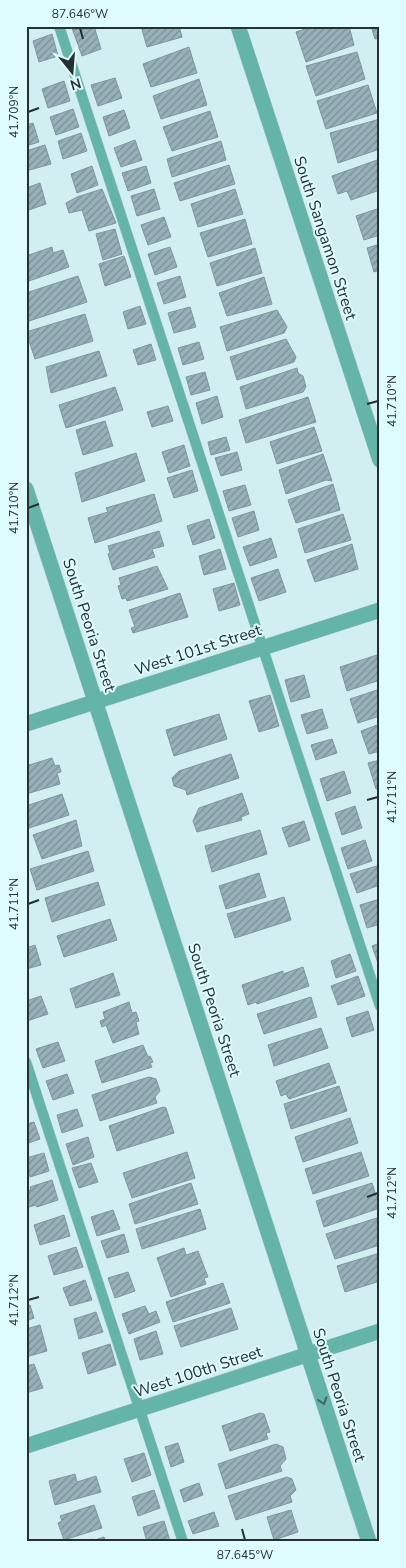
<svg xmlns="http://www.w3.org/2000/svg" width="406" height="1568" viewBox="0 0 406 1568" font-family="'Nunito Sans',sans-serif">
	<defs>
		<pattern id="building-hatch" width="6" height="6" patternUnits="userSpaceOnUse" patternTransform="scale(1.25)"><rect width="6" height="6" fill="#97b0b9"/><path d="M-1 1l2-2M0 6l6-6M5 7l2-2" fill="none" stroke="#7b9097"/></pattern>
	</defs>
	<rect width="100%" height="100%" fill="#d1eef0"/>
	<g fill="url(#building-hatch)" stroke="#7d969f">
		<polygon points="77,26 94,26 101,49 82,56 72,28"/>
		<polygon points="141,26 179,26 182,37 147,47"/>
		<polygon points="314,26 349,26 354,45 306,62 296,32"/>
		<polygon points="371,26 380,26 380,38 375,39"/>
		<polygon points="52,34 58,56 39,62 33,41"/>
		<polygon points="189,47 197,73 151,87 143,64"/>
		<polygon points="357,52 365,79 316,96 306,66"/>
		<polygon points="115,78 122,98 98,106 91,85"/>
		<polygon points="199,79 207,105 161,119 153,96"/>
		<polygon points="64,81 70,101 48,108 42,89"/>
		<polygon points="368,85 377,113 326,129 317,101"/>
		<polygon points="73,109 79,127 56,135 50,117"/>
		<polygon points="124,110 130,128 109,136 103,117"/>
		<polygon points="210,111 218,137 172,151 163,127"/>
		<polygon points="380,119 380,149 338,163 330,133"/>
		<polygon points="33,123 39,142 26,146 26,125"/>
		<polygon points="81,133 87,151 63,159 58,141"/>
		<polygon points="135,140 142,160 121,167 114,148"/>
		<polygon points="221,141 226,160 172,177 167,159"/>
		<polygon points="45,145 51,164 26,171 26,151"/>
		<polygon points="380,159 380,190 351,200 347,191 338,194 332,176"/>
		<polygon points="229,165 235,184 180,201 174,183"/>
		<polygon points="92,166 98,185 77,193 71,174"/>
		<polygon points="146,166 151,183 128,191 122,173"/>
		<polygon points="40,183 46,204 26,211 26,188"/>
		<polygon points="102,189 116,223 89,231 82,210 69,213 66,203 77,197"/>
		<polygon points="154,189 160,209 137,216 131,196"/>
		<polygon points="235,189 243,214 198,227 191,204"/>
		<polygon points="380,208 380,235 364,240 356,216"/>
		<polygon points="164,217 171,237 148,245 141,225"/>
		<polygon points="245,219 252,244 208,257 200,233"/>
		<polygon points="115,229 122,254 103,260 96,234"/>
		<polygon points="380,244 380,270 374,272 367,248"/>
		<polygon points="52,247 53,253 63,250 69,267 26,282 26,256"/>
		<polygon points="170,247 177,267 155,275 148,254"/>
		<polygon points="255,248 262,273 217,286 210,263"/>
		<polygon points="124,256 131,277 105,286 99,264"/>
		<polygon points="78,276 87,302 26,322 26,293"/>
		<polygon points="180,276 186,297 164,304 157,283"/>
		<polygon points="264,277 272,304 227,316 219,293"/>
		<polygon points="140,306 146,324 128,329 123,312"/>
		<polygon points="190,307 196,327 174,333 168,313"/>
		<polygon points="277,310 287,327 284,333 227,351 220,327"/>
		<polygon points="85,314 93,341 35,359 26,332"/>
		<polygon points="286,339 296,357 294,362 237,380 230,357"/>
		<polygon points="199,342 204,359 183,365 178,348"/>
		<polygon points="151,344 156,360 138,365 133,350"/>
		<polygon points="99,351 107,376 51,393 46,367"/>
		<polygon points="297,368 298,373 303,376 306,387 303,392 246,409 240,387"/>
		<polygon points="205,372 210,390 191,395 186,377"/>
		<polygon points="115,387 123,410 66,428 59,405"/>
		<polygon points="217,396 223,417 202,424 196,403"/>
		<polygon points="308,397 316,422 246,443 239,420"/>
		<polygon points="168,406 173,421 152,427 147,412"/>
		<polygon points="105,421 113,446 83,455 76,430"/>
		<polygon points="314,427 322,451 277,464 270,442"/>
		<polygon points="226,437 230,450 211,455 208,442"/>
		<polygon points="184,445 190,466 169,473 162,452"/>
		<polygon points="237,452 242,470 221,476 215,458"/>
		<polygon points="136,453 145,481 82,502 75,473"/>
		<polygon points="323,454 332,481 326,480 286,494 279,470"/>
		<polygon points="192,470 198,491 174,498 167,478"/>
		<polygon points="333,484 340,510 296,523 288,500"/>
		<polygon points="245,485 251,505 229,511 223,491"/>
		<polygon points="154,494 162,521 95,543 88,518 108,512 106,508"/>
		<polygon points="254,511 259,530 238,537 232,518"/>
		<polygon points="343,514 351,540 305,553 298,529"/>
		<polygon points="209,519 215,538 193,545 187,526"/>
		<polygon points="159,531 164,546 152,549 155,557 113,570 108,554 110,553 108,546"/>
		<polygon points="271,538 277,557 250,566 243,547"/>
		<polygon points="352,544 358,569 315,582 307,560"/>
		<polygon points="220,549 226,569 204,575 199,556"/>
		<polygon points="157,566 168,589 127,601 126,598 122,599 118,586 121,585 119,578"/>
		<polygon points="278,569 286,592 259,601 251,578"/>
		<polygon points="234,583 240,605 219,611 213,589"/>
		<polygon points="180,593 188,617 133,633 131,628 135,627 129,610"/>
		<polygon points="380,654 380,680 347,691 340,667"/>
		<polygon points="304,675 310,697 291,702 285,680"/>
		<polygon points="380,689 380,716 358,723 350,699"/>
		<polygon points="270,695 279,726 259,732 249,701"/>
		<polygon points="322,709 328,728 307,734 301,715"/>
		<polygon points="219,714 227,739 174,756 166,730"/>
		<polygon points="380,724 380,751 369,754 361,731"/>
		<polygon points="332,739 337,753 316,760 311,745"/>
		<polygon points="231,754 239,778 187,795 186,790 174,786 172,778 179,771"/>
		<polygon points="52,758 55,766 59,765 61,772 57,773 60,784 26,794 26,766"/>
		<polygon points="380,760 380,788 376,789 368,763"/>
		<polygon points="344,771 351,793 327,801 320,779"/>
		<polygon points="242,793 249,814 241,817 242,820 197,832 193,821 199,808"/>
		<polygon points="62,794 69,815 26,829 26,806"/>
		<polygon points="355,806 362,828 342,835 335,813"/>
		<polygon points="76,820 82,846 42,859 33,835"/>
		<polygon points="304,821 310,840 289,847 282,828"/>
		<polygon points="260,830 267,854 212,872 205,846"/>
		<polygon points="365,840 372,861 348,869 341,848"/>
		<polygon points="88,851 94,871 37,890 30,869"/>
		<polygon points="380,865 380,885 357,893 350,874"/>
		<polygon points="259,873 266,897 226,909 219,886"/>
		<polygon points="98,882 105,905 52,922 45,898"/>
		<polygon points="284,897 291,920 235,938 227,914"/>
		<polygon points="380,899 380,924 367,928 360,905"/>
		<polygon points="110,919 117,940 64,957 57,936"/>
		<polygon points="380,943 380,962 378,963 372,946"/>
		<polygon points="35,945 41,965 26,969 26,948"/>
		<polygon points="350,954 356,971 336,978 331,961"/>
		<polygon points="303,967 309,986 257,1004 256,1002 248,1005 242,985 283,971 283,974"/>
		<polygon points="113,973 120,995 76,1008 70,989"/>
		<polygon points="358,976 365,996 338,1005 331,986"/>
		<polygon points="41,996 48,1014 27,1021 26,1001"/>
		<polygon points="311,997 317,1017 264,1034 257,1014"/>
		<polygon points="129,1002 132,1013 136,1012 139,1021 136,1022 139,1034 113,1043 106,1025 102,1027 100,1021 105,1019 103,1012"/>
		<polygon points="368,1011 374,1030 352,1037 346,1018"/>
		<polygon points="321,1028 328,1048 274,1066 268,1045"/>
		<polygon points="58,1042 65,1061 43,1068 36,1049"/>
		<polygon points="143,1045 148,1057 150,1056 153,1062 150,1063 152,1067 102,1083 95,1061"/>
		<polygon points="329,1063 336,1083 289,1099 286,1094 281,1096 276,1081"/>
		<polygon points="67,1074 74,1093 53,1100 46,1081"/>
		<polygon points="149,1077 156,1079 160,1091 155,1097 157,1103 100,1121 92,1095"/>
		<polygon points="339,1086 347,1111 291,1129 284,1104"/>
		<polygon points="163,1107 166,1108 174,1133 117,1151 109,1126"/>
		<polygon points="77,1109 83,1126 62,1133 57,1115"/>
		<polygon points="350,1118 358,1143 303,1162 295,1137"/>
		<polygon points="34,1122 40,1139 26,1144 26,1124"/>
		<polygon points="88,1137 94,1157 73,1165 66,1144"/>
		<polygon points="187,1152 195,1178 132,1198 123,1173"/>
		<polygon points="361,1152 369,1176 313,1194 305,1169"/>
		<polygon points="44,1153 49,1171 30,1177 26,1158"/>
		<polygon points="91,1163 98,1182 79,1188 72,1168"/>
		<polygon points="52,1180 58,1200 37,1207 36,1205 26,1208 26,1191 31,1190 30,1187"/>
		<polygon points="191,1183 198,1204 135,1224 129,1204"/>
		<polygon points="372,1183 380,1208 324,1227 316,1201"/>
		<polygon points="200,1209 206,1229 142,1249 136,1229"/>
		<polygon points="113,1210 120,1229 97,1236 91,1217"/>
		<polygon points="64,1215 70,1236 40,1245 34,1225"/>
		<polygon points="380,1217 380,1245 335,1259 326,1234"/>
		<polygon points="124,1234 129,1252 107,1258 101,1241"/>
		<polygon points="76,1247 83,1267 54,1275 48,1256"/>
		<polygon points="184,1248 186,1255 198,1251 208,1277 204,1278 206,1284 171,1297 157,1258"/>
		<polygon points="380,1253 380,1281 345,1292 337,1266"/>
		<polygon points="128,1272 135,1291 115,1298 108,1278"/>
		<polygon points="85,1280 92,1300 70,1306 63,1288"/>
		<polygon points="223,1283 230,1303 173,1322 166,1302"/>
		<polygon points="30,1305 34,1318 26,1321 26,1306"/>
		<polygon points="145,1306 149,1314 156,1311 160,1322 129,1334 122,1314"/>
		<polygon points="231,1308 238,1329 181,1347 174,1326"/>
		<polygon points="96,1312 103,1332 79,1339 74,1319"/>
		<polygon points="40,1325 47,1351 26,1357 26,1329"/>
		<polygon points="156,1331 163,1354 140,1360 134,1339"/>
		<polygon points="110,1344 116,1365 88,1374 82,1353"/>
		<polygon points="34,1364 43,1388 26,1393 26,1366"/>
		<polygon points="260,1413 264,1414 270,1432 266,1433 268,1439 230,1451 222,1426"/>
		<polygon points="178,1443 184,1462 171,1467 165,1447"/>
		<polygon points="276,1444 283,1447 286,1459 280,1466 282,1471 226,1489 218,1464"/>
		<polygon points="144,1453 151,1475 132,1482 124,1459"/>
		<polygon points="75,1474 77,1482 96,1476 101,1492 55,1505 49,1481"/>
		<polygon points="287,1477 292,1479 296,1490 290,1496 292,1502 236,1520 228,1496"/>
		<polygon points="199,1483 203,1495 184,1502 180,1490"/>
		<polygon points="154,1490 160,1508 138,1516 132,1497"/>
		<polygon points="94,1505 102,1528 64,1540 58,1523 62,1521 60,1516"/>
		<polygon points="291,1510 298,1532 274,1540 267,1517"/>
		<polygon points="214,1512 219,1526 193,1534 188,1521"/>
		<polygon points="164,1521 170,1541 147,1542 143,1527"/>
		<polygon points="104,1537 106,1542 83,1542 92,1539 92,1541"/>
	</g>
	<g fill="none" stroke-linecap="round" stroke-linejoin="round">
		<g stroke="#afc8ca" stroke-width="11">
			<g id="lane">
				<polyline points="59,26 380,1006"/>
				<polyline points="26,1062 183,1542"/>
			</g>
		</g>
		<g stroke="#afc8ca" stroke-width="16">
			<g id="street">
				<polyline points="238,26 380,460"/>
				<polyline points="26,489 369,1542"/>
				<polyline points="26,724 380,610"/>
				<polyline points="26,1446 380,1331"/>
			</g>
		</g>
		<use href="#lane" stroke="#64b5a8" stroke-width="10"/>
		<use href="#street" stroke="#64b5a8" stroke-width="15"/>
	</g>
	<defs><path id="oneway-chevron" d="M-2-3.5L2.5 0L-2 3.5" fill="none" stroke-width="1.6" stroke-linecap="round" stroke-linejoin="round" transform="scale(1.25)"/></defs>
	<use stroke="#3e6561" href="#oneway-chevron" transform="translate(323 1401) rotate(72)"/>
	<path fill="none" stroke="#253031" stroke-width="2" d="M80,28l3,11M28,112l11,-4M367,404l11,-3M28,508l11,-4M367,800l11,-3M28,904l11,-4M367,1197l11,-4M28,1300l11,-3M242,1529l3,11"/>
	<g text-anchor="middle" dominant-baseline="central" stroke-width="4" stroke-linejoin="round" paint-order="stroke">
		<g font-size="16" fill="#253031" stroke="#defbfd">
			<text transform="translate(325 238) rotate(72)">South Sangamon Street</text>
			<text transform="translate(89 625) rotate(72)">South Peoria Street</text>
			<text transform="translate(198 650) rotate(-18)">West 101st Street</text>
			<text transform="translate(214 1010) rotate(72)">South Peoria Street</text>
			<text transform="translate(198 1372) rotate(-18)">West 100th Street</text>
			<text transform="translate(339 1395) rotate(72)">South Peoria Street</text>
		</g>
	</g>
	<rect width="406" height="1568" fill="none" stroke="#defbfd" stroke-width="55"/>
	<g transform="translate(72 72) rotate(163)" stroke="#defbfd" stroke-width="4" paint-order="stroke">
	<path d="M0-4L9 19L0 12L-9 19Z" fill="#253031"/>
	<text y="-8" font-size="14" font-weight="bold" text-anchor="middle" fill="#253031">N</text>
	</g>
	<rect x="28" y="28" width="350" height="1512" fill="none" stroke="#253031" stroke-width="2"/>
	<g font-size="12" text-anchor="middle" fill="#253031">
		<text x="80" y="18">87.646°W</text>
		<text transform="translate(14 112) rotate(-90)" y="4">41.709°N</text>
		<text transform="translate(392 401) rotate(-90)" y="4">41.710°N</text>
		<text transform="translate(14 508) rotate(-90)" y="4">41.710°N</text>
		<text transform="translate(392 797) rotate(-90)" y="4">41.711°N</text>
		<text transform="translate(14 904) rotate(-90)" y="4">41.711°N</text>
		<text transform="translate(392 1193) rotate(-90)" y="4">41.712°N</text>
		<text transform="translate(14 1300) rotate(-90)" y="4">41.712°N</text>
		<text x="245" y="1559">87.645°W</text>
	</g>
</svg>
